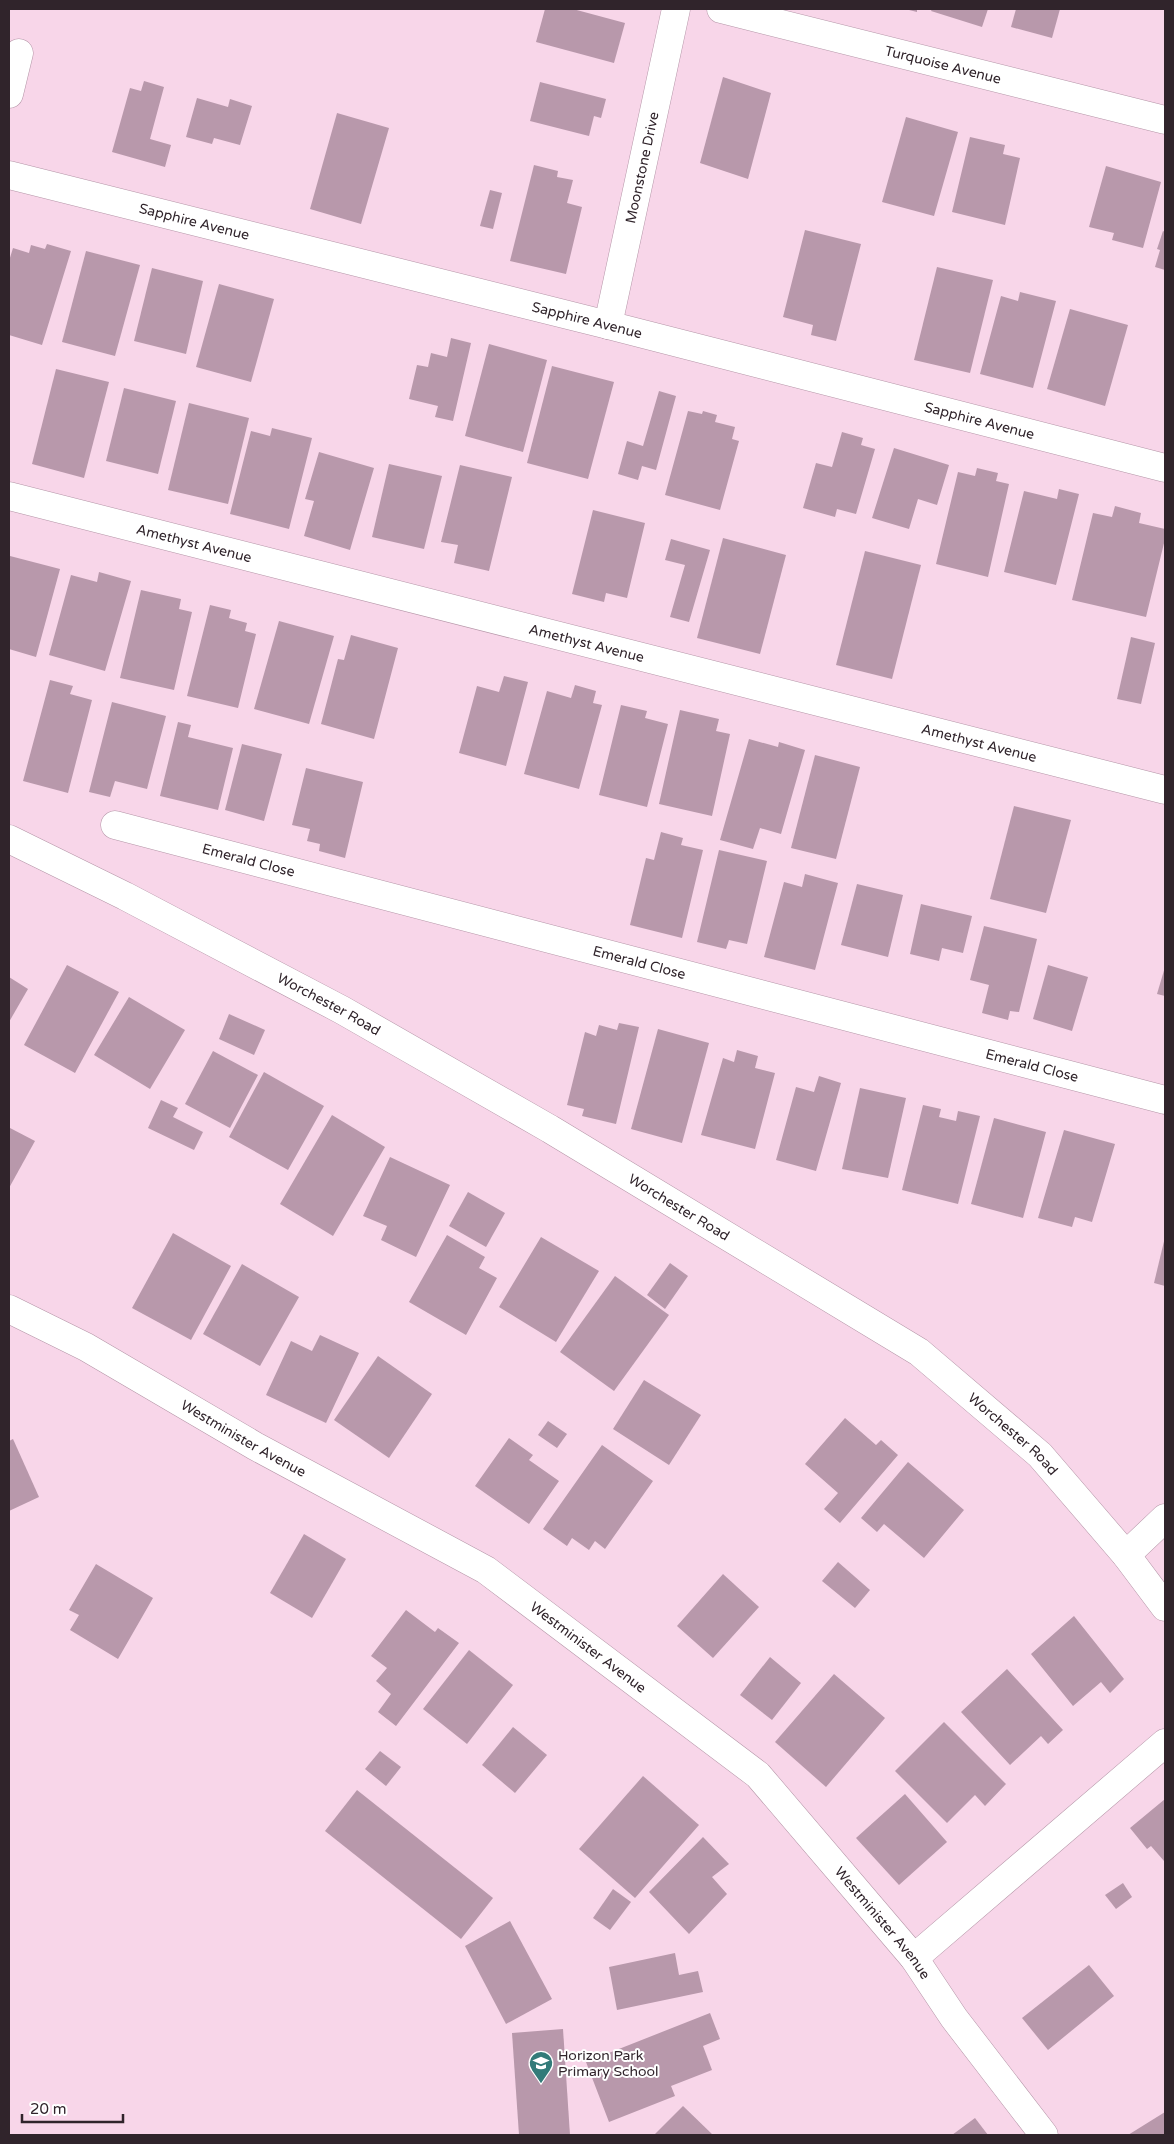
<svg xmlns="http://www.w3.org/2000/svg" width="1174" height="2144" viewBox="0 0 1174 2144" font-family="'Varela Round',sans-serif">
	<rect width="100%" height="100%" fill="#f8d6e9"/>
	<g fill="#b898ab">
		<polygon points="545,9 573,9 625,23 614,63 536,42"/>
		<polygon points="905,9 917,9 917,12"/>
		<polygon points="932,9 988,9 982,27 931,11"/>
		<polygon points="1016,9 1060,9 1052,38 1011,27"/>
		<polygon points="723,77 771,93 748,179 700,163"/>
		<polygon points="144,81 164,87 150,139 171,145 165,167 112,152 130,88 141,91"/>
		<polygon points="540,82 606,99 601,118 594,116 589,136 530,121"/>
		<polygon points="197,98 228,107 230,99 252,106 240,145 214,138 212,144 186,137"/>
		<polygon points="337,113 389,128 361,224 310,209"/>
		<polygon points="906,117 958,132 934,216 882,202"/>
		<polygon points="970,137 1005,145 1003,154 1020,158 1005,225 952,212"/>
		<polygon points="534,165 558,171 557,177 573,180 567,203 582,207 566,274 510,261"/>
		<polygon points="1106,166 1161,182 1143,248 1112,240 1114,233 1089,227"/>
		<polygon points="490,190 502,193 493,229 480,226"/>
		<polygon points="805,230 861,244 836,341 811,335 813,325 783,317"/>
		<polygon points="1163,231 1165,232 1165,270 1155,267 1160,250 1157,249"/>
		<polygon points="47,244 71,251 42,345 9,335 9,261 13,248 29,253 31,245 45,249"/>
		<polygon points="86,251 140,265 115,356 62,342"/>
		<polygon points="937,267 993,280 970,373 914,360"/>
		<polygon points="152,268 203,281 186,354 134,341"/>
		<polygon points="219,284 274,299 251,382 196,367"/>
		<polygon points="1020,292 1056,301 1033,388 980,374 1001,296 1018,301"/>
		<polygon points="1070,309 1128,325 1105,406 1047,389"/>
		<polygon points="451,338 471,343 453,421 435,417 438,406 409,399 417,365 428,367 431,353 447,357"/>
		<polygon points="489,344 547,360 523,452 465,436"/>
		<polygon points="552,366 614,382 588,479 527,463"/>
		<polygon points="56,369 109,382 84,478 32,464"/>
		<polygon points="124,388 176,401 158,474 106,461"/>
		<polygon points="659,391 676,396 656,470 642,466 638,480 618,474 627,441 643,446"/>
		<polygon points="189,403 249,418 228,504 168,490"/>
		<polygon points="688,411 702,414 703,411 717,415 715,422 735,427 732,439 739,441 720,510 665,495"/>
		<polygon points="272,428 312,438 289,529 230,514 251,431 270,436"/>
		<polygon points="842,432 863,438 861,445 875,449 856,514 837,509 835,517 803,508 816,463 832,467"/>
		<polygon points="894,448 949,465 937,505 918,499 909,529 872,518"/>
		<polygon points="319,452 374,468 350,550 304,536 314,501 305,499"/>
		<polygon points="389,464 442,476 424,549 372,537"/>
		<polygon points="460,465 512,477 489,571 454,563 458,545 441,542"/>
		<polygon points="977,468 998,473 996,481 1009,484 988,577 936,564 958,472 975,476"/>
		<polygon points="1059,489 1079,494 1056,585 1004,572 1024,491 1057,499"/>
		<polygon points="1115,506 1141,513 1139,523 1165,529 1165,539 1146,617 1072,600 1093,513 1112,517"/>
		<polygon points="593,510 645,523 627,598 606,593 604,602 572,594"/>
		<polygon points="723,538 786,555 760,654 697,638"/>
		<polygon points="671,539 710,550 689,622 670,617 685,565 665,560"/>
		<polygon points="865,551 921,565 892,679 836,665"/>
		<polygon points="10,556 60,569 36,657 9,649"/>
		<polygon points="99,572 131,581 105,671 49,655 71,575 97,582"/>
		<polygon points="141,590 181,599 179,609 192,612 174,690 120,678"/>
		<polygon points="210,605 231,610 229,618 247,623 245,631 256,634 238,708 187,696"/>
		<polygon points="279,621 334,636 309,724 254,709"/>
		<polygon points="351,635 398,648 374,739 321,724 338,659 344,660"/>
		<polygon points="1131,637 1155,643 1141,704 1117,699"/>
		<polygon points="504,676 528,682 506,766 459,753 477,686 499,692"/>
		<polygon points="50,680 73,686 70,694 92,700 68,793 23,781"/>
		<polygon points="575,685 596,691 593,703 602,705 579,789 524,774 547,691 571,698"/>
		<polygon points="112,702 166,716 147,789 115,781 110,797 89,792"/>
		<polygon points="621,705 647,711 645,718 668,724 647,807 599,795"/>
		<polygon points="680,710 719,719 716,731 730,734 712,816 659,804"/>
		<polygon points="178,722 191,725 188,737 233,748 218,810 160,796"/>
		<polygon points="749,739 778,747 779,742 805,750 781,834 760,828 753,849 720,840"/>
		<polygon points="242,744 282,754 264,821 225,810"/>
		<polygon points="815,755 860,767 836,859 791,848"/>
		<polygon points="306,768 363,782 345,858 319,851 320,844 307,841 310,829 292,825"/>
		<polygon points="1014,806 1071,820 1046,913 990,899"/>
		<polygon points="661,832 683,838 681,845 703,850 682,938 630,925 646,858 654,860"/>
		<polygon points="719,850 767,861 747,944 729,940 726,949 697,942"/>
		<polygon points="805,874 838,883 815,970 764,957 784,882 802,887"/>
		<polygon points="857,884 903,895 888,957 841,945"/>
		<polygon points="921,904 972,916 963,953 942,948 939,961 910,954"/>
		<polygon points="984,926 1037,939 1019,1012 1010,1011 1008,1020 982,1013 989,985 970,980"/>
		<polygon points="67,965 119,992 75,1073 24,1045"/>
		<polygon points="1048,965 1088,977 1072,1031 1033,1019"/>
		<polygon points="1165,967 1165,996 1157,994"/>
		<polygon points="9,977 28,989 9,1022"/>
		<polygon points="129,997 185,1030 150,1089 94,1055"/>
		<polygon points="229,1014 265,1030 254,1055 219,1039"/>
		<polygon points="619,1023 639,1027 616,1124 582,1116 584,1109 567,1105 585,1032 596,1036 599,1025 617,1030"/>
		<polygon points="658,1029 709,1043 682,1143 631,1129"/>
		<polygon points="737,1050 758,1056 755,1068 775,1073 755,1149 701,1135 723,1058 734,1062"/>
		<polygon points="213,1051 258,1075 230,1128 185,1104"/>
		<polygon points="264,1072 324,1106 288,1170 229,1137"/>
		<polygon points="819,1076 841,1083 816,1171 776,1160 796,1087 814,1092"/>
		<polygon points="860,1088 906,1098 888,1178 842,1169"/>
		<polygon points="161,1100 178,1108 173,1117 203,1132 194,1150 148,1128"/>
		<polygon points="923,1105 941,1109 939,1117 956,1121 958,1111 980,1116 958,1204 902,1190"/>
		<polygon points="332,1115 385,1147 333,1236 280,1204"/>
		<polygon points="994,1118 1046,1132 1023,1218 971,1204"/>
		<polygon points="10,1128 35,1141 9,1188 9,1130"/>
		<polygon points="1064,1130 1115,1144 1092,1222 1075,1217 1072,1227 1038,1218"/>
		<polygon points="390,1157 450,1185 416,1257 381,1240 387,1226 363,1216"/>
		<polygon points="468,1192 505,1213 486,1247 449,1226"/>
		<polygon points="173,1233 231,1266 191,1340 132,1308"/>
		<polygon points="447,1235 485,1257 479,1268 497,1278 466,1335 409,1302"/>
		<polygon points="541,1237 599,1271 556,1342 499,1307"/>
		<polygon points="1165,1237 1165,1286 1154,1283"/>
		<polygon points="670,1263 688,1276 665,1309 647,1295"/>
		<polygon points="242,1264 299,1297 260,1366 203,1334"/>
		<polygon points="615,1276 669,1315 614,1391 560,1352"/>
		<polygon points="320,1335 359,1353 326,1423 266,1395 291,1341 312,1351"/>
		<polygon points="378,1356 432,1394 389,1458 334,1420"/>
		<polygon points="644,1380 701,1415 669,1465 613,1429"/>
		<polygon points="845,1418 876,1445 881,1440 898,1455 840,1523 824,1509 838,1493 805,1464"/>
		<polygon points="548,1421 567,1434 557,1448 538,1435"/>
		<polygon points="509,1438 533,1455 529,1460 559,1481 529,1524 475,1486"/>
		<polygon points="13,1439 39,1497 9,1511 9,1441"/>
		<polygon points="602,1445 653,1481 605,1549 595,1541 589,1550 572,1538 567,1546 543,1529"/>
		<polygon points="908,1462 964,1510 924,1558 884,1524 877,1532 861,1518"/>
		<polygon points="304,1534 346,1559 312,1618 270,1593"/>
		<polygon points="838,1562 870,1590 855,1608 822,1581"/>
		<polygon points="96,1564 153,1598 118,1659 70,1630 79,1615 69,1610"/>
		<polygon points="723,1574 759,1607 713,1658 677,1626"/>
		<polygon points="406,1610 435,1632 438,1628 459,1643 396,1726 378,1712 391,1694 376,1681 387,1668 371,1656"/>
		<polygon points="1074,1616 1124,1679 1110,1693 1101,1682 1073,1706 1031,1654"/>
		<polygon points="469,1650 513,1685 467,1744 423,1709"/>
		<polygon points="770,1657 801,1683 772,1720 740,1695"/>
		<polygon points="1007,1669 1063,1730 1048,1744 1041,1736 1010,1765 961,1712"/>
		<polygon points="834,1674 885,1718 826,1787 775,1742"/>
		<polygon points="944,1722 1006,1784 985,1806 975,1795 947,1823 895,1771"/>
		<polygon points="513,1727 547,1755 515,1793 482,1765"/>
		<polygon points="380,1751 401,1767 386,1786 365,1769"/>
		<polygon points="643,1776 699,1825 635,1898 579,1849"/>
		<polygon points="357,1790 493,1898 461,1939 325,1831"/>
		<polygon points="905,1794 947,1842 899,1885 856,1838"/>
		<polygon points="1165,1799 1165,1860 1164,1861 1151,1846 1147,1849 1130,1828"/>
		<polygon points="703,1837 729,1864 712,1877 727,1894 689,1934 649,1892"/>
		<polygon points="1123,1883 1132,1897 1116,1909 1105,1895"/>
		<polygon points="613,1889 631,1902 610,1930 593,1918"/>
		<polygon points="510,1921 552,1999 506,2024 465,1946"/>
		<polygon points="675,1953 679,1975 698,1971 703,1992 617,2010 609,1967"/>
		<polygon points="1089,1965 1114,1996 1048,2050 1022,2018"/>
		<polygon points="710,2013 720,2039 703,2046 712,2070 671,2086 675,2096 609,2122 586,2062"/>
		<polygon points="563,2029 570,2135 519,2135 512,2033"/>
		<polygon points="683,2106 713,2135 654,2135"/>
		<polygon points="1165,2112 1165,2135 1128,2135"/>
		<polygon points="975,2118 988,2135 952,2135"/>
	</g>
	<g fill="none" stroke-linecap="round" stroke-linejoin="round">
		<g stroke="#b495a7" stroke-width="29">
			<g id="minor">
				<path id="s1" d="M721,9l444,111"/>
				<polyline points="9,94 19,53"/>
				<path id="s2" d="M9,175l599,150 557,143"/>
				<path id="s3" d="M608,325l68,-316"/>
				<path id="s4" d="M9,496l1156,294"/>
				<path id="s5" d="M115,825l1050,275"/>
				<path id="s6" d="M9,839l116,57 217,114 208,119 369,223 121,103 86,100 39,52"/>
				<path id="s7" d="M9,1309l77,38 169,99 231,124 272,205 156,183 40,60 90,117"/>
				<polyline points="1126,1555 1165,1518"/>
				<polyline points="914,1958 1165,1743"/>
			</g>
		</g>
		<use href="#minor" stroke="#fff" stroke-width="28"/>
	</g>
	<defs>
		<g id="school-pin" transform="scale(1.25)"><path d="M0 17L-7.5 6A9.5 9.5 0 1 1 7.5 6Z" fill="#327b79" stroke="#fff"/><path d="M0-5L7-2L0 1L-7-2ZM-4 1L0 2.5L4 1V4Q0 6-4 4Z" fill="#fff"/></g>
	</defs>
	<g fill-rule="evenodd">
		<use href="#school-pin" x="541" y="2063"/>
	</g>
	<g text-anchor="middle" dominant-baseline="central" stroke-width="4" stroke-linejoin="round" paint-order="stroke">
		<g font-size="14" fill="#30242b" stroke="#fff">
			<text stroke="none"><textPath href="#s1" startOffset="229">Turquoise Avenue</textPath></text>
			<text stroke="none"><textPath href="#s3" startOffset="161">Moonstone Drive</textPath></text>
			<text stroke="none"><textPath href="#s2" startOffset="191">Sapphire Avenue</textPath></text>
			<text stroke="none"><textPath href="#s2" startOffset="596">Sapphire Avenue</textPath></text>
			<text stroke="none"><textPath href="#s2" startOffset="1001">Sapphire Avenue</textPath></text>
			<text stroke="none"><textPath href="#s4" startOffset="191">Amethyst Avenue</textPath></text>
			<text stroke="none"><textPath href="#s4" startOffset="596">Amethyst Avenue</textPath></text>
			<text stroke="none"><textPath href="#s4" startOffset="1001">Amethyst Avenue</textPath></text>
			<text stroke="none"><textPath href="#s5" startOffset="138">Emerald Close</textPath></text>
			<text stroke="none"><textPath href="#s5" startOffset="542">Emerald Close</textPath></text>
			<text stroke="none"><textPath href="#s6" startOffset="360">Worchester Road</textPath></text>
			<text stroke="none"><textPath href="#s5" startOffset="948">Emerald Close</textPath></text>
			<text stroke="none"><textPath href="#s6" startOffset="765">Worchester Road</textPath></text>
			<text stroke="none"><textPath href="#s6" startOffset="1170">Worchester Road</textPath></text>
			<text stroke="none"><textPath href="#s7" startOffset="268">Westminister Avenue</textPath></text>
			<text stroke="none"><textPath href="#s7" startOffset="672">Westminister Avenue</textPath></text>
			<text stroke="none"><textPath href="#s7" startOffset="1078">Westminister Avenue</textPath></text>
		</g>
		<g font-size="14" fill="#30242b" stroke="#fff" text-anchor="start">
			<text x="558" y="2055">Horizon Park<tspan x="558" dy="16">Primary School</tspan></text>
		</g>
	</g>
	<rect width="1174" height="2144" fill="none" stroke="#30242b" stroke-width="20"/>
	<path d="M22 2114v8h101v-8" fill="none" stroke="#30242b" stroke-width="2.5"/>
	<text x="30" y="2114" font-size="15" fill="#30242b" stroke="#ffffff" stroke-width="4" paint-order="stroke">20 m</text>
</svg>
